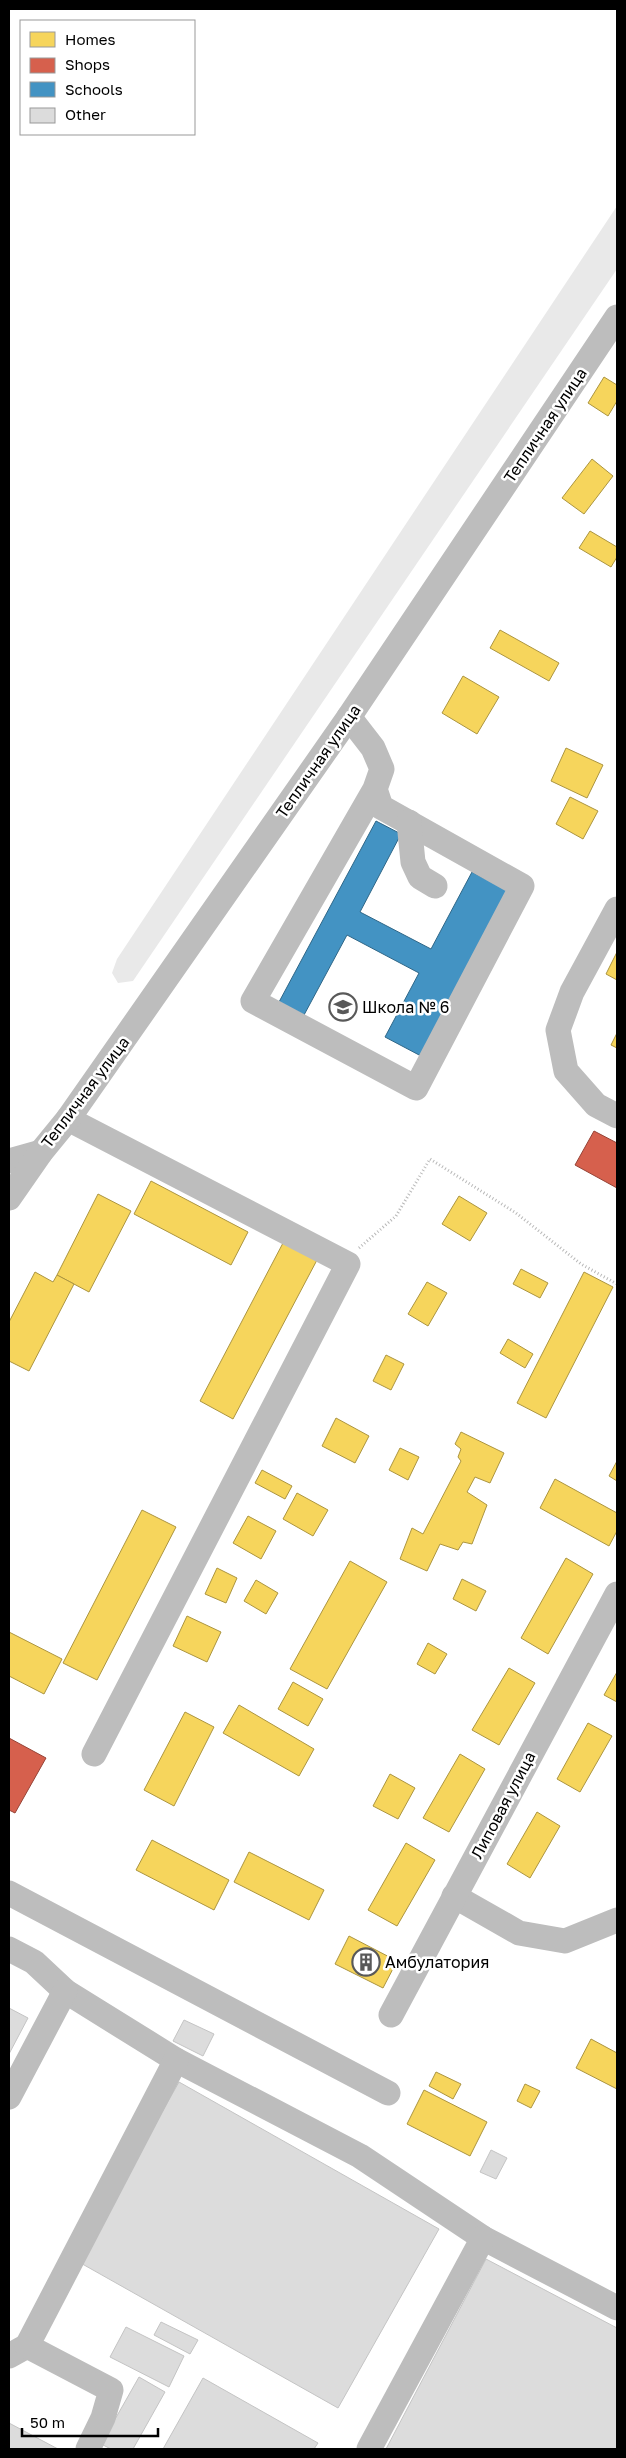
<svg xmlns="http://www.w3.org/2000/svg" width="626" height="2458" viewBox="0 0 626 2458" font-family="'Golos Text',sans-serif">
	<rect width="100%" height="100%" fill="#fff"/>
	<polygon fill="#e9e9e9" points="617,206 617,269 133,981 118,983 112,973 117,959"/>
	<g fill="#f6d55c" stroke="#ac9540">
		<polygon points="604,377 617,385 617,401 608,416 588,403"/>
		<polygon points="592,459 613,476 584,514 562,498"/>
		<polygon points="590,531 617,547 617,557 611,567 579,548"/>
		<polygon points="500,630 559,663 549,681 490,648"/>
		<polygon points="463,676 499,697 477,734 442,713"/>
		<polygon points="566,748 603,765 587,798 551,781"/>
		<polygon points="570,797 598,811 583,839 556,824"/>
		<polygon points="617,952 617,980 606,974"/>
		<polygon points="617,1033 617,1048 611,1045"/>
		<polygon points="151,1181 248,1232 231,1265 134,1214"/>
		<polygon points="98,1194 131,1211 89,1292 57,1275"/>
		<polygon points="459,1196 487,1213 470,1241 442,1224"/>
		<polygon points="283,1243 317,1260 233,1419 200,1401"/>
		<polygon points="521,1269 548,1283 540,1298 513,1284"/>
		<polygon points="35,1272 53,1282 57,1275 74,1284 29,1371 9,1361 9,1322"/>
		<polygon points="584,1272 613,1287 546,1418 517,1403"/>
		<polygon points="427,1282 447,1293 428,1326 408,1314"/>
		<polygon points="508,1339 533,1354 525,1368 500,1353"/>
		<polygon points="386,1355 404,1364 391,1390 373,1381"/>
		<polygon points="336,1418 369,1436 355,1463 322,1446"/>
		<polygon points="461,1432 504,1453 490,1483 475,1477 467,1492 487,1505 472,1544 463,1542 458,1550 440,1544 427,1571 400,1559 412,1528 423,1534 461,1461 458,1457 461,1449 455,1444"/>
		<polygon points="400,1448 419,1457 408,1480 389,1470"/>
		<polygon points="617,1461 617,1481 609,1476"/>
		<polygon points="262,1470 292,1486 285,1499 255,1483"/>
		<polygon points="555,1479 617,1513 617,1531 609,1546 540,1508"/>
		<polygon points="297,1493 328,1510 313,1536 283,1519"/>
		<polygon points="142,1510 176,1527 97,1680 63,1663"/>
		<polygon points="248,1516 276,1531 261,1559 233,1543"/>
		<polygon points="566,1558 593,1574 548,1654 521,1638"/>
		<polygon points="350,1561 387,1582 327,1689 290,1669"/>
		<polygon points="217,1568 237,1578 226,1603 205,1594"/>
		<polygon points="462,1579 486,1591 476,1611 453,1599"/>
		<polygon points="256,1580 278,1593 266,1614 244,1601"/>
		<polygon points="187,1616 221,1632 207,1662 173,1646"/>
		<polygon points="9,1632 62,1659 44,1694 9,1676"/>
		<polygon points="428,1643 447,1654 435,1674 417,1664"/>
		<polygon points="509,1668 535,1683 499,1745 472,1730"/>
		<polygon points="617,1672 617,1702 604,1695"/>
		<polygon points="293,1682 323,1699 308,1726 278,1709"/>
		<polygon points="239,1705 314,1749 299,1776 223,1733"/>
		<polygon points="185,1712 214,1727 174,1806 144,1790"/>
		<polygon points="588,1723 612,1736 580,1792 557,1779"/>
		<polygon points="460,1754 485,1769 449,1832 423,1818"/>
		<polygon points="390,1774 415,1788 398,1819 373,1806"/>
		<polygon points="537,1812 560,1826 530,1878 507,1864"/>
		<polygon points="152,1840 229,1880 214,1910 136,1870"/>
		<polygon points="406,1843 435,1860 397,1926 368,1910"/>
		<polygon points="249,1852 324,1890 309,1920 234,1882"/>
		<polygon points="349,1936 397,1961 383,1988 335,1964"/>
		<polygon points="591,2039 617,2053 617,2089 576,2068"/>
		<polygon points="436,2072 461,2084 453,2099 429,2086"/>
		<polygon points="525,2084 540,2091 531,2108 517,2101"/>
		<polygon points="424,2090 487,2122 470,2156 407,2124"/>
	</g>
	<g fill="#d6604d" stroke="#964336">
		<polygon points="594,1131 617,1143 617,1188 575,1165"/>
		<polygon points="9,1738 46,1758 15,1813 9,1810"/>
	</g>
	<polygon fill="#4393c3" stroke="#2f6788" points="376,821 401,834 360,912 431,949 472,872 509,891 421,1056 385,1037 419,973 347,935 304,1015 279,1002"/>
	<g fill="#dcdcdc" stroke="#c4c4c4">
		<polygon points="9,2008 28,2018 9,2054"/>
		<polygon points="184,2020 214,2034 203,2056 173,2041"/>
		<polygon points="179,2082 439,2229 338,2408 77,2261"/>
		<polygon points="491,2150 507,2158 496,2179 480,2172"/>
		<polygon points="486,2259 617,2328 617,2449 386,2449"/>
		<polygon points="161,2322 198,2340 190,2354 154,2335"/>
		<polygon points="126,2327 184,2356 169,2387 110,2357"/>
		<polygon points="139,2377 165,2392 133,2449 111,2449 101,2444"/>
		<polygon points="203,2378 318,2443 314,2449 163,2449"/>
		<polygon points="9,2423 58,2449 9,2449"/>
	</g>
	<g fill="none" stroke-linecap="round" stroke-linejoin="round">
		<polyline stroke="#b8b8b8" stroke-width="3" stroke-dasharray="1 2.5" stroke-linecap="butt" points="359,1248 396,1216 430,1159 516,1213 581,1264 617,1284"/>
		<g stroke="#bdbdbd" stroke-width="25">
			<polyline points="349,717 373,748 382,769 375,789 381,807 522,886 416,1088 253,1001 375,789"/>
			<polyline points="409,822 413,862 420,877 435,886"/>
			<polyline points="617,909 572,992 558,1030 566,1071 596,1105 617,1116"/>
			<polyline points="68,1119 348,1264 94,1754"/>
			<polyline points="9,1161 41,1152"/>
			<polyline points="9,1198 41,1152 68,1119 349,717 617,317"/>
			<polyline points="9,1893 388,2093"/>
			<polyline points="454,1896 519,1933 565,1941 617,1920"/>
			<polyline points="9,1949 34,1962 65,1991 176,2060 360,2156 483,2238 617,2308"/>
			<polyline points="391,2015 617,1594"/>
			<polyline points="9,2097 65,1991"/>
			<polyline points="9,2356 27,2346"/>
			<polyline points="88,2449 103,2418 111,2390 27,2346 176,2060"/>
			<polyline points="369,2449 483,2238"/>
		</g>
	</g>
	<defs>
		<g id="school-ring" transform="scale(1.4375)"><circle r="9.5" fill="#fff" stroke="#595959" stroke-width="1.5"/><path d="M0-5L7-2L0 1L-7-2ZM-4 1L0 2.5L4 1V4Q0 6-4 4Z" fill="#595959"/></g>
		<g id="building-ring" transform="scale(1.4375)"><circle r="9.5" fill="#fff" stroke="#595959" stroke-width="1.5"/><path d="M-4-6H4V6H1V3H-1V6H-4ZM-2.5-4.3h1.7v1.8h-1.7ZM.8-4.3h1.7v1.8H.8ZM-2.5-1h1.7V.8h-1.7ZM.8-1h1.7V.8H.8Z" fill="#595959"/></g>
	</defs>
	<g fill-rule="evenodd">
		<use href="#school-ring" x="343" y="1007"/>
		<use href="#building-ring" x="366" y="1962"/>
	</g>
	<g text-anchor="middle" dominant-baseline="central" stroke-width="5" stroke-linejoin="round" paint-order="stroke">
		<g font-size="16" fill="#000" stroke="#fff">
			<text transform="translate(545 425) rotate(-56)">Тепличная улица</text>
			<text transform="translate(318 761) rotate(-55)">Тепличная улица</text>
			<text transform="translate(85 1092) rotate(-53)">Тепличная улица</text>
			<text transform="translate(503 1805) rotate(-62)">Липовая улица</text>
		</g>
		<g font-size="16" fill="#000" stroke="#fff" text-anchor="start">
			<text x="362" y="1007">Школа № 6</text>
			<text x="385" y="1962">Амбулатория</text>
		</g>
	</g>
	<rect width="626" height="2458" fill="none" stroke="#000000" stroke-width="20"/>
	<rect x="20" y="20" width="175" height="115" fill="#ffffff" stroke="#999999"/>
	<rect x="30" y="32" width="25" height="15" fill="#f6d55c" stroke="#999999"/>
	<text x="65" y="45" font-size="15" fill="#000000">Homes</text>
	<rect x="30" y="58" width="25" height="15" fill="#d6604d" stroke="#999999"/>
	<text x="65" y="70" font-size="15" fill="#000000">Shops</text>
	<rect x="30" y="82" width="25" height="15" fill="#4393c3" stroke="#999999"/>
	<text x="65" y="95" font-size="15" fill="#000000">Schools</text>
	<rect x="30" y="108" width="25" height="15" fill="#dcdcdc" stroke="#999999"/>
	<text x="65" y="120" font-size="15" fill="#000000">Other</text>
	<path d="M22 2428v8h136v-8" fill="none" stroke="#000000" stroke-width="2.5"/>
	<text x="30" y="2428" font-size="15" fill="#000000" stroke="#ffffff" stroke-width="4" paint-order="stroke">50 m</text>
</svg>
